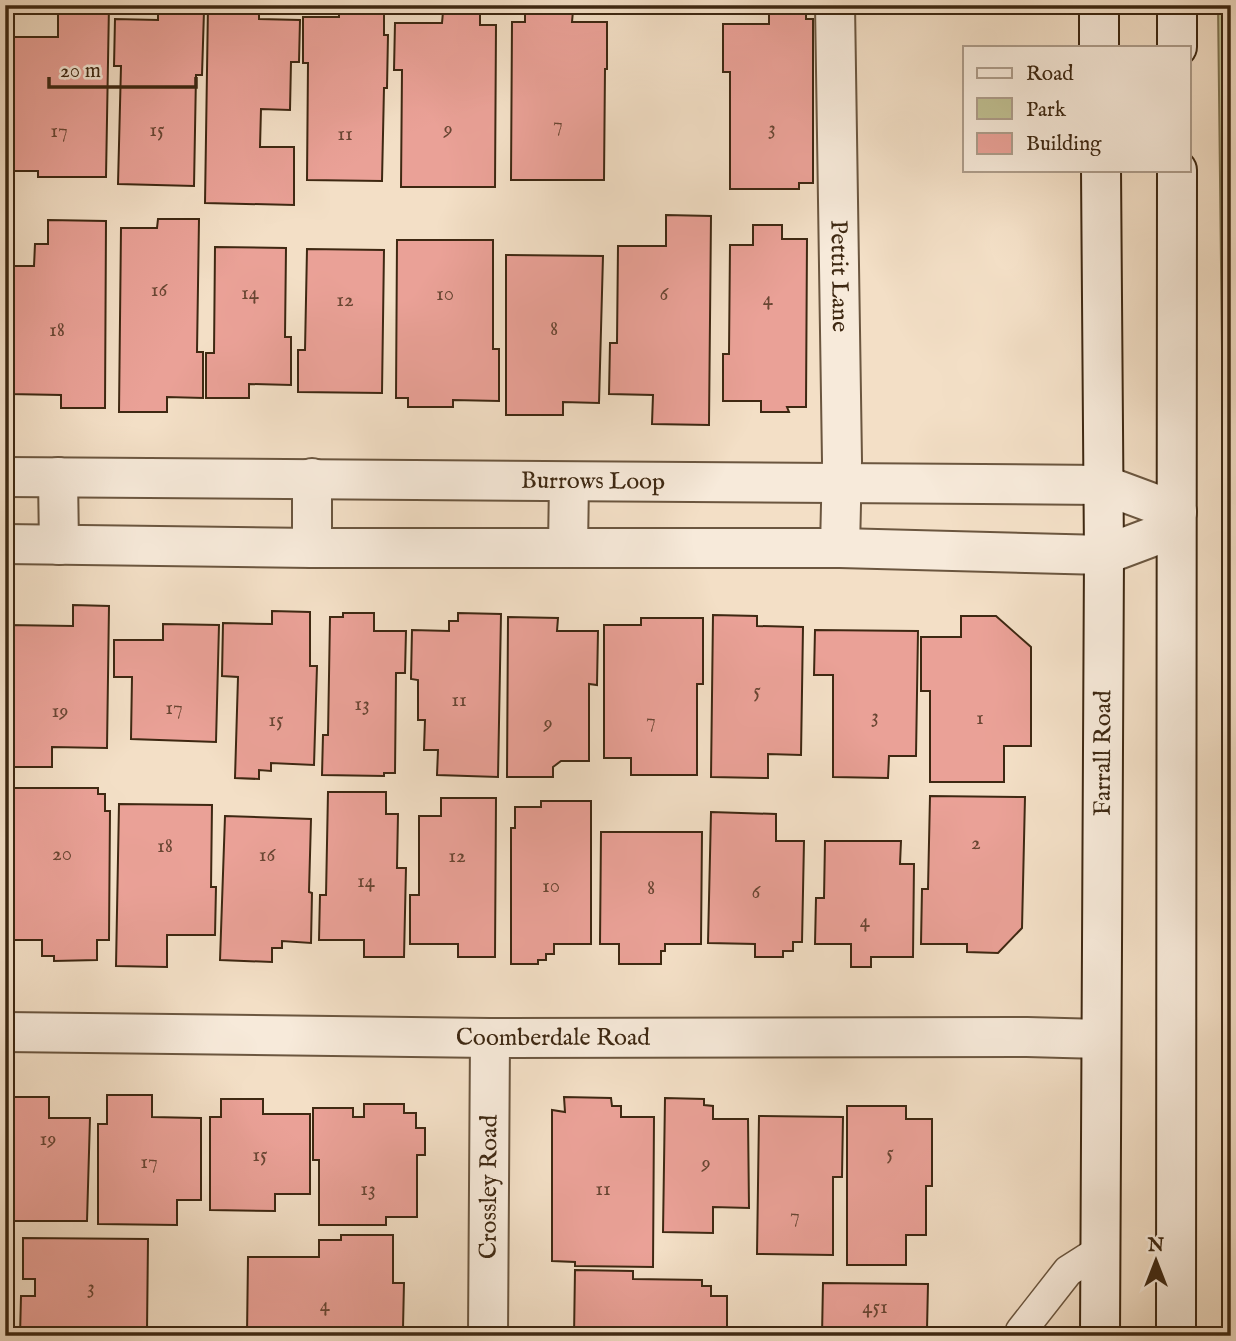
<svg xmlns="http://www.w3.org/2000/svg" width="1236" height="1341" viewBox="0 0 1236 1341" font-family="'IM FELL English',serif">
	<rect width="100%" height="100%" fill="#f3dfc6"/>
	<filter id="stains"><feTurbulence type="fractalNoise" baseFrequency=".00286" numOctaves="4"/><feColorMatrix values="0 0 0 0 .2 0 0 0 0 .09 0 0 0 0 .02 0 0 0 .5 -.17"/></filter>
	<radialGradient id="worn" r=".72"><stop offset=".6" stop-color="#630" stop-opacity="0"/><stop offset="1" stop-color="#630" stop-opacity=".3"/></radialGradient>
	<polygon fill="#c0c092" stroke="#7f7452" stroke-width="2" points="1218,5 1231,5 1231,783 1227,783"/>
	<g fill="#eaa197" stroke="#3e2812" stroke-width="2">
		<polygon points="58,5 109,5 106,177 38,177 38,171 11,171 11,84 5,84 5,37 58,37"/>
		<polygon points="208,5 259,5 259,19 300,20 299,62 291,62 290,110 261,109 260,147 294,147 294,205 205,203"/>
		<polygon points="339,5 384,5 384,35 388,35 387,88 384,88 382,181 307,180 308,63 303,63 303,17 339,17"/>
		<polygon points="158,10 204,11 202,75 196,75 194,186 118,184 121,66 114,66 115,19 158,20"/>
		<polygon points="525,11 573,11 572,22 607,22 607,69 605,69 604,180 511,180 512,22 525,22"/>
		<polygon points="443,12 480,12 480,25 496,25 495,187 401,187 402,70 394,70 395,23 442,23"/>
		<polygon points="769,13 806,13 806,19 813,19 813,183 799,183 799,189 730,189 730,72 723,72 723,24 769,24"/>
		<polygon points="666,215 711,216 709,425 652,424 653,395 609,394 610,343 617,343 618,246 666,246"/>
		<polygon points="158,219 199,219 197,352 203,352 203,398 167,397 167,412 119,412 121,228 157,228"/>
		<polygon points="48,220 106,221 105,408 61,408 61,395 9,394 10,266 34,266 35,244 48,244"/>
		<polygon points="753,225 782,225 782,239 807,239 806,407 787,407 789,412 761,412 761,401 723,401 723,354 729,354 730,245 753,245"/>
		<polygon points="397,240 493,240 493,349 499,349 499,401 453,400 453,407 408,407 408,398 396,398"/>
		<polygon points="215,247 286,248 285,337 291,337 291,385 249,384 249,398 206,398 206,353 214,353"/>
		<polygon points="307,249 384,250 382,393 298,392 298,350 305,350"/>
		<polygon points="506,255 603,256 599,403 563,402 563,415 506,415"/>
		<polygon points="73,605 109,606 107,748 52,747 52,767 12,767 14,674 6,674 7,625 73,626"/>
		<polygon points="272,611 310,612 310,666 317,666 314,765 271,763 271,771 259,770 259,779 235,778 238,677 222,676 223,623 272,624"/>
		<polygon points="343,613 374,613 374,631 406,631 405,673 396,673 395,773 384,773 384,776 322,775 323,735 328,735 330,617 343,617"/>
		<polygon points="458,613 501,614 498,777 437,775 438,750 424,750 425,720 418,720 418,680 411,679 412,630 449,631 449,621 458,621"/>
		<polygon points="713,615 757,616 757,626 803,627 801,755 768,754 768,778 711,777"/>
		<polygon points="961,616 996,616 1031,647 1031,746 1004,746 1004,782 930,782 930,691 921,691 921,637 961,637"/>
		<polygon points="508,617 558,618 557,631 598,631 597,685 589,684 589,761 561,761 553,767 553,777 507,777"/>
		<polygon points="641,618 703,618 703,684 697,684 697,775 631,775 631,758 604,758 604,625 641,625"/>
		<polygon points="163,624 219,625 216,742 131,739 132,677 114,677 114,640 163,640"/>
		<polygon points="815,630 918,631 916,756 889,756 888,778 833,777 833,675 814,675"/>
		<polygon points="13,788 98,788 98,794 105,794 105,811 110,811 109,940 97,940 97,960 54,961 54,956 42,956 42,940 7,940 7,897 14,897"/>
		<polygon points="328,792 386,792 386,814 398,814 397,868 406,868 404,957 364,957 364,940 319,940 320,895 326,895"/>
		<polygon points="930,796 1025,797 1022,928 998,953 967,952 967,944 921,944 922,889 928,889"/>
		<polygon points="441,798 496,798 495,957 458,957 458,944 410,944 410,895 419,895 419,816 441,816"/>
		<polygon points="541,801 591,801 591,944 554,944 554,954 546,954 546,960 538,960 538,964 511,964 511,828 515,828 515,807 541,807"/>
		<polygon points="119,804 212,805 211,887 216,887 215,935 167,935 167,967 116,966"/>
		<polygon points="711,812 776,814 776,841 804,841 802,942 793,942 793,951 783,951 783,957 755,957 755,944 708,943"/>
		<polygon points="225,816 311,819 309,892 312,893 311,943 282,941 282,948 272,948 272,962 220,960"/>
		<polygon points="601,832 702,832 701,944 665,944 665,951 661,951 661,964 619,964 619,944 600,944"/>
		<polygon points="825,841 901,841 900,864 914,864 913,957 871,957 871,967 851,967 851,944 815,944 816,898 824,898"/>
		<polygon points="107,1095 152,1095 152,1117 201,1118 201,1200 177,1200 177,1225 98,1224 98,1124 107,1124"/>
		<polygon points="5,1097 49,1097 49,1118 90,1118 87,1221 6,1221"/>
		<polygon points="564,1097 611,1098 612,1106 621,1106 621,1117 654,1117 653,1267 575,1266 575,1262 552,1261 552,1110 565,1112"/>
		<polygon points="665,1098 704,1099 704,1105 713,1106 713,1119 748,1119 749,1208 713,1207 713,1233 663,1232"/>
		<polygon points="221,1099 263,1099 263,1114 310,1114 310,1194 275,1194 275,1211 210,1210 210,1117 221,1117"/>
		<polygon points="364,1104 404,1104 404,1113 416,1113 416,1128 425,1128 425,1155 417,1155 417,1217 386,1217 386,1225 319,1225 319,1160 313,1160 313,1108 353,1108 353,1117 364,1117"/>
		<polygon points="847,1106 906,1106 906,1119 932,1119 932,1186 926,1186 926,1235 906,1235 906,1265 847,1265"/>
		<polygon points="759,1116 843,1117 842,1177 833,1177 833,1255 757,1254"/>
		<polygon points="341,1235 393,1235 393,1283 404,1283 403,1328 394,1328 394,1336 247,1335 248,1257 319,1257 319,1240 341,1240"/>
		<polygon points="23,1238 148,1239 147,1331 68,1330 68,1336 20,1336 21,1296 35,1296 35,1279 23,1279"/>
		<polygon points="575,1270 633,1271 633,1279 702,1280 702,1286 711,1286 711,1296 727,1296 727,1336 574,1336"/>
		<polygon points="823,1283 928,1284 927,1330 942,1330 942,1336 822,1336"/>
	</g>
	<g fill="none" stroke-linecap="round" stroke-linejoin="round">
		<g stroke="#6b563f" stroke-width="33">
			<polyline id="lane" points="1020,1336 1021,1331 1068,1271 1101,1250"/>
		</g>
		<g stroke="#6b563f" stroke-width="42">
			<g id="street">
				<path id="s1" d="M835,5l7,456 -2,87"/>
				<path id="s2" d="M5,477l1099,8 73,27"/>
				<polyline points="58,477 59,545"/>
				<polyline points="5,544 312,548 840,548 1104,555 1176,528"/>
				<polyline points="568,547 569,482"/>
				<polyline points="312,548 312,478"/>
				<path id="s3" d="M5,1032l485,6 537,-1 74,2"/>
				<path id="s4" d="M488,1336l2,-298"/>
			</g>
		</g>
		<g stroke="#3e2812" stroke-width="42">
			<g id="secondary">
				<polyline points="1099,5 1099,47"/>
				<polyline points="1177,47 1177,5"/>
				<path id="s5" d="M1100,1336l4,-781 -3,-385"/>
				<polyline points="1176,1336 1177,170"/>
			</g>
		</g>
		<use href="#lane" stroke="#f7eada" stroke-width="30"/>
		<use href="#street" stroke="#f7eada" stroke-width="38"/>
		<use href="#secondary" stroke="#f7eada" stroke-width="38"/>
	</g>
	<g text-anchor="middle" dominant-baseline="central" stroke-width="6" stroke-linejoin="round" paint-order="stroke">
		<g font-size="21" fill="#694633">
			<text x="558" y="125">7</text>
			<text x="772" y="128">3</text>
			<text x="448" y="129">9</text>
			<text x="157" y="130">15</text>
			<text x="59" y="131">17</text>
			<text x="345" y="134">11</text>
			<text x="159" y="290">16</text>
			<text x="250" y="293">14</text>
			<text x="445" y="294">10</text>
			<text x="664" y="294">6</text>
			<text x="768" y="299">4</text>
			<text x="345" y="300">12</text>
			<text x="554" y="329">8</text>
			<text x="57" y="330">18</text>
			<text x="757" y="691">5</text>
			<text x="459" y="700">11</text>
			<text x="362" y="704">13</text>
			<text x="174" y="708">17</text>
			<text x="60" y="711">19</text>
			<text x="875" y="716">3</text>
			<text x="980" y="718">1</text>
			<text x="276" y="720">15</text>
			<text x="651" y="721">7</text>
			<text x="548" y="723">9</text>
			<text x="976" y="843">2</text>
			<text x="165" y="846">18</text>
			<text x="62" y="854">20</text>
			<text x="267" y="855">16</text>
			<text x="457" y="856">12</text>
			<text x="366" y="881">14</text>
			<text x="551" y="886">10</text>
			<text x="651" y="888">8</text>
			<text x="756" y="892">6</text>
			<text x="865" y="921">4</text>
			<text x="48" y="1139">19</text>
			<text x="890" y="1153">5</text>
			<text x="260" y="1155">15</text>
			<text x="149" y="1162">17</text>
			<text x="706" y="1163">9</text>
			<text x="368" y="1189">13</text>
			<text x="603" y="1189">11</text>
			<text x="795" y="1216">7</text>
			<text x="91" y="1287">3</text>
			<text x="325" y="1305">4</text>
			<text x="875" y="1307">451</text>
		</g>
		<g font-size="24" fill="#3e2812" stroke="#f7eada">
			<text stroke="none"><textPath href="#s1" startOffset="271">Pettit Lane</textPath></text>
			<text stroke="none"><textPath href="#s2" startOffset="588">Burrows Loop</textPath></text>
			<text stroke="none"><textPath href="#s5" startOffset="583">Farrall Road</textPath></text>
			<text stroke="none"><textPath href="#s3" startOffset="548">Coomberdale Road</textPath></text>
			<text stroke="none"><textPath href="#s4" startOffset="149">Crossley Road</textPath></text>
		</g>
	</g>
	<rect width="1236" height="1341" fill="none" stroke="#f3dfc6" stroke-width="28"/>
	<rect x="7" y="7" width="1222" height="1327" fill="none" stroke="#3e2812" stroke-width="3.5"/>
	<rect x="14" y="14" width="1208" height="1313" fill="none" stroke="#3e2812" stroke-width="2"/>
	<rect x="963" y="46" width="228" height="126" fill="#f7eada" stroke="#ad9c8a" stroke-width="2"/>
	<rect x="977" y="68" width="35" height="10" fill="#f7eada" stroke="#ad9c8a" stroke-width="2"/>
	<text x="1026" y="80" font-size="21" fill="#3e2812">Road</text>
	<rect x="977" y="98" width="35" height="21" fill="#c0c092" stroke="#ad9c8a" stroke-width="2"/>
	<text x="1026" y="116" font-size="21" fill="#3e2812">Park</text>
	<rect x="977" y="133" width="35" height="21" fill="#eaa197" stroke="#ad9c8a" stroke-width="2"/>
	<text x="1026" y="150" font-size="21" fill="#3e2812">Building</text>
	<g transform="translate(1156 1261)" stroke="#f7eada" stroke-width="5" paint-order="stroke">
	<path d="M0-5L12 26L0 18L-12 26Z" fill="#3e2812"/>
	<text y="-10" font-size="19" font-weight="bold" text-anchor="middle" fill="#3e2812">N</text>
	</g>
	<path d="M49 77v10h147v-10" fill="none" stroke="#3e2812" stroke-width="3.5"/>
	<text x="60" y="77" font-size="21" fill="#3e2812" stroke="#f7eada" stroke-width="5" paint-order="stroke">20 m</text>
	<rect width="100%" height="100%" filter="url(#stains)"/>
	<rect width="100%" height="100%" fill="url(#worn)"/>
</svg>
